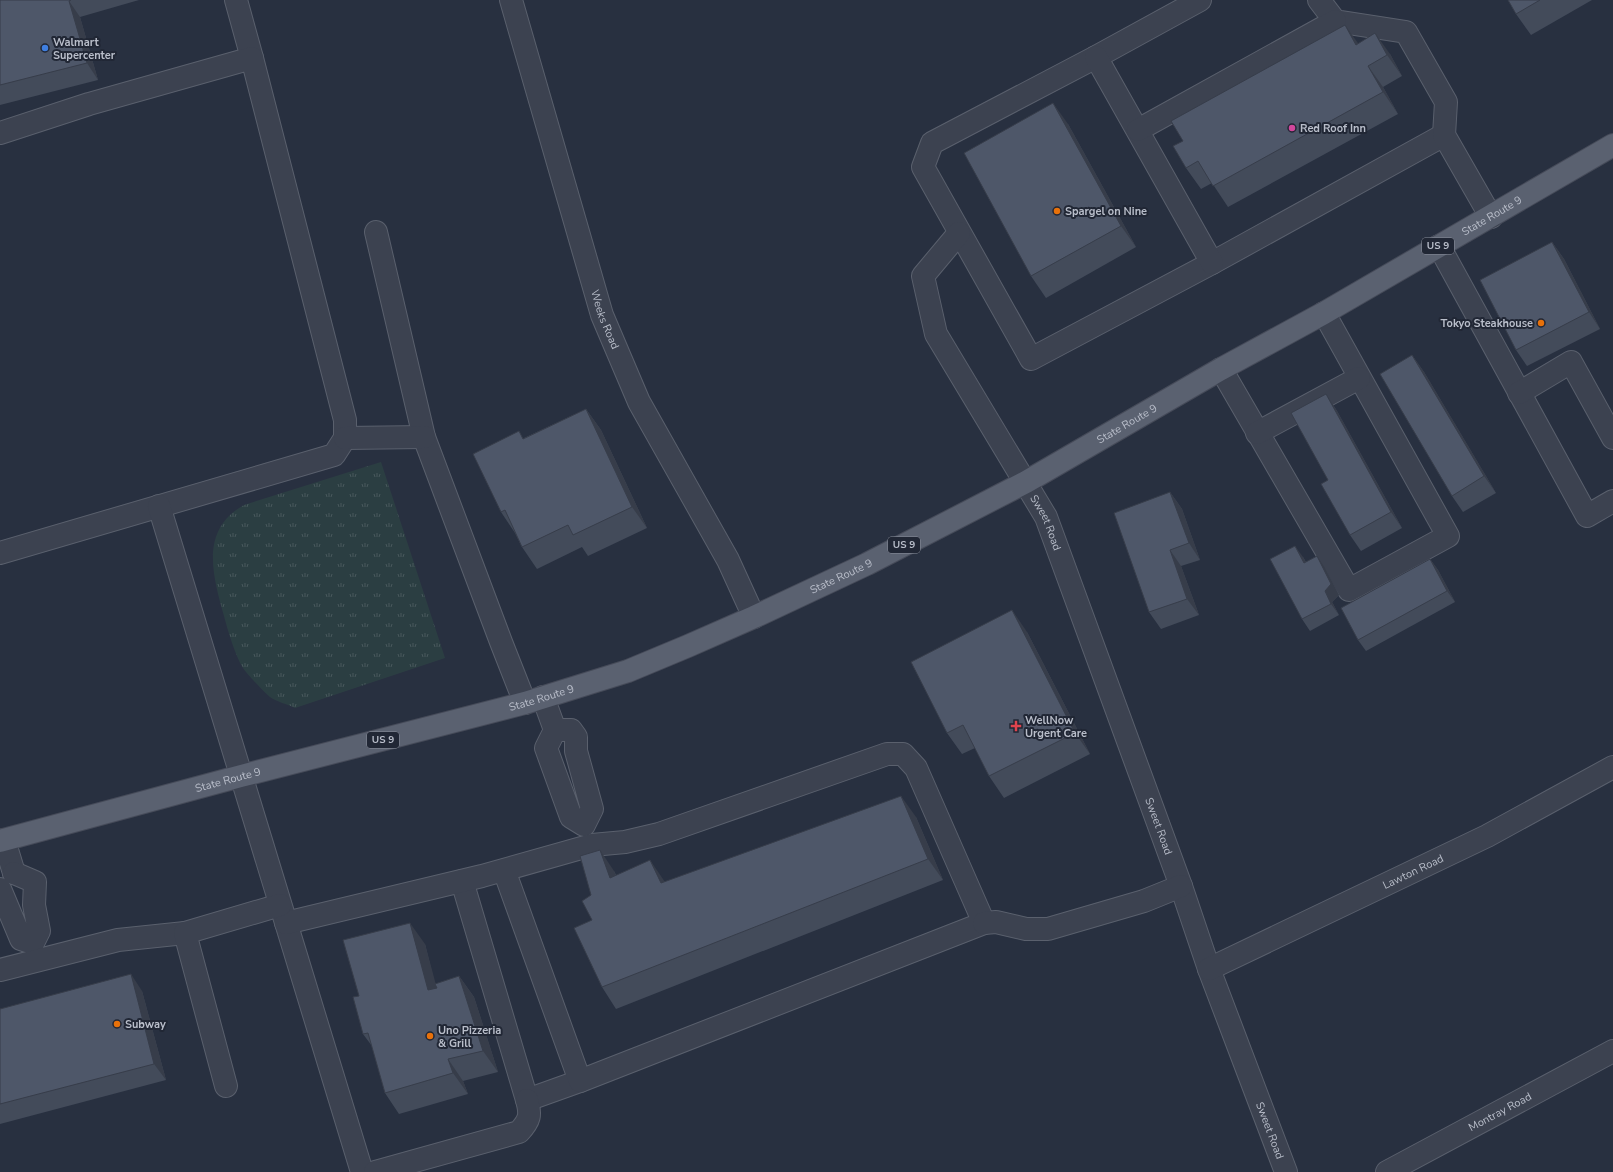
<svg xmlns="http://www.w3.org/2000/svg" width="1613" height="1172" viewBox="0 0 1613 1172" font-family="'Nunito Sans',sans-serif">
	<defs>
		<pattern id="grass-tufts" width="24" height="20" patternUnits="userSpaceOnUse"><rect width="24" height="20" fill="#2b3e42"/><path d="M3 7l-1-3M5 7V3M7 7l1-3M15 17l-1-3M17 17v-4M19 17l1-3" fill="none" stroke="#48585c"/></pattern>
	</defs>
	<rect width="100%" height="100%" fill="#283040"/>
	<path fill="url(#grass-tufts)" d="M381,462l64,196 -150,50c-8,-4 -18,-6 -25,-11 -5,-4 -24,-24 -27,-29 -8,-13 -15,-37 -19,-52 -11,-40 -25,-86 20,-111z"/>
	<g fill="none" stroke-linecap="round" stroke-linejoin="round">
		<g stroke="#5a606d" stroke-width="24">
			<g id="minor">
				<polyline points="236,0 252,58"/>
				<path id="s1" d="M511,0l91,315 37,87 89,158 26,57"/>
				<polyline points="1200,0 1096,57 932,143 923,167 1031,359 1212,263 1444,135"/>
				<polyline points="1319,0 1335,21 1406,32 1446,102 1444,135 1491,217"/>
				<polyline points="1096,57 1212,263"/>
				<polyline points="1138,130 1335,21"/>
				<polyline points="0,133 89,104 252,58 345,420 345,438 334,455 0,553"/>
				<polyline points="376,232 424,437 501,642 525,703"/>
				<path id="s2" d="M959,233l-36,43 13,58 110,183 135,369 28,83 77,203"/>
				<polyline points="1439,246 1587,516 1613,501"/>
				<polyline points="1221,369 1349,590 1448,536 1324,313"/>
				<polyline points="1519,393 1571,362 1613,438"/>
				<polyline points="1257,433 1359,378"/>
				<polyline points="345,438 424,437"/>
				<polyline points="159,506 362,1172"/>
				<polyline points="543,697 555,730 546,748 571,817 584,825 592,809 576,751 576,737 571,730 555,730"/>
				<polyline points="4,840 14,873"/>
				<polyline points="462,881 527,1100 580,1081"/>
				<polyline points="0,889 21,939 33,943 39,931 34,905 35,882 14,873"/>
				<polyline points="286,923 482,876 592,845 625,842 659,834 887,754 903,754 916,768 984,923 580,1081 504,870"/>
				<polyline points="984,923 996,922 1026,929 1048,929 1144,901 1181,886"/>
				<path id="s3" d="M1209,969l278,-133 126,-69"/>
				<polyline points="0,970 118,940 185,933"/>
				<polyline points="226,1086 185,933 280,905"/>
				<path d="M375,1172l144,-40c11,-12 12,-17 8,-32"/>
				<path id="s4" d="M1387,1172l226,-121"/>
			</g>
		</g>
		<g stroke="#464b59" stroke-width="24">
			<g id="major">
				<path id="s5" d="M0,841l241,-65 284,-73 103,-32 60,-25 66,-29 113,-53 159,-82 195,-113 103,-56 289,-168"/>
			</g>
		</g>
		<use href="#minor" stroke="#3c4250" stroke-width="22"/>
		<use href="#major" stroke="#5a6170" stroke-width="22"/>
	</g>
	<g fill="#434b5a">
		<polygon points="0,0 139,0 80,17 98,80 0,105"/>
		<polygon points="1508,0 1592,0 1531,35 1516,14"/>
		<polygon points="1359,43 1390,54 1402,76 1383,87 1398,114 1228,207 1212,183 1201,189 1186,168 1183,141"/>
		<polygon points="1068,124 1136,247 1046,298 1031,276"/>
		<polygon points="1552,242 1564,259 1600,329 1527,366 1516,350"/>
		<polygon points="1412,355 1424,372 1496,493 1463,512 1452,496"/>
		<polygon points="1326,394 1337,411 1402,528 1361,551 1350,535 1328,480"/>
		<polygon points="586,409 601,430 647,528 588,556 582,547 537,569 522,547 515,533 501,512 524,438"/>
		<polygon points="1170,492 1182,509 1200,560 1181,566 1199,615 1161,629 1149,612"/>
		<polygon points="1303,557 1306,562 1325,568 1339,595 1332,602 1339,615 1310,631 1302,619"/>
		<polygon points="1430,559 1438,570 1455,602 1366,651 1358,640"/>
		<polygon points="1027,632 1090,754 1004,798 989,776 975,748 962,754 947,733"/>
		<polygon points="916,817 943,880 616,1009 602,987 592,920 614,871 616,875 665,882"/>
		<polygon points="425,944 435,984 459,976 474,997 498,1072 463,1081 468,1094 399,1114 385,1093 372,1046 363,1034 359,996"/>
		<polygon points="142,991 166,1080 0,1124 0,1009"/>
	</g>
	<g fill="#373d4a">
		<polygon points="69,1 80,17 98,80 87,63"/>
		<polygon points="1345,25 1360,46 1371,66 1356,45"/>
		<polygon points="1375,33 1390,54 1402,76 1387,55"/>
		<polygon points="1368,66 1383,87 1398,114 1383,92"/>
		<polygon points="1053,103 1068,124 1136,247 1121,226"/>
		<polygon points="1552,242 1564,259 1600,329 1589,312"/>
		<polygon points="1412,355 1424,372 1496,493 1484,476"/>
		<polygon points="1326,394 1337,411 1402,528 1391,512"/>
		<polygon points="586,409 601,430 647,528 632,507"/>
		<polygon points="1170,492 1182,509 1200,560 1189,543"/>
		<polygon points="1295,546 1303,557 1312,574 1304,563"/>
		<polygon points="1170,550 1181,566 1199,615 1187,599"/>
		<polygon points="1317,556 1325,568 1339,595 1332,602 1339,615 1331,604 1325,591"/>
		<polygon points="1430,559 1438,570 1455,602 1447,591"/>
		<polygon points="1012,610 1027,632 1090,754 1075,733"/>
		<polygon points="901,796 916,817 943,880 928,859"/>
		<polygon points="600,850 614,871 625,899 610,878"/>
		<polygon points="650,860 665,882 661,883"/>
		<polygon points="410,923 425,944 443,1011 428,990"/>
		<polygon points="131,974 142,991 166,1080 154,1064"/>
		<polygon points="459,976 474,997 498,1072 483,1051"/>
		<polygon points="448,1059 463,1081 468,1094 453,1073"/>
	</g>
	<g fill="#4e5769" stroke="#373d4a">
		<polygon points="0,0 71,0 69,1 87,63 0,85"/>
		<polygon points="1508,0 1540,0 1516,14"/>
		<polygon points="1345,25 1356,45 1375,33 1387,55 1368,66 1383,92 1213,186 1198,161 1186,168 1173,146 1183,141 1171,121"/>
		<polygon points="1053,103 1121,226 1031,276 964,153"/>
		<polygon points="1552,242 1589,312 1516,350 1480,280"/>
		<polygon points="1412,355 1484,476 1452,496 1380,374"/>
		<polygon points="1326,394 1391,512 1350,535 1321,484 1328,480 1291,413"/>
		<polygon points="586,409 632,507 573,535 568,525 522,547 505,510 501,512 473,454 519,431 523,439"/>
		<polygon points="1170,492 1189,543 1170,550 1187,599 1149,612 1114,513"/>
		<polygon points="1295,546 1304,563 1317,556 1331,584 1325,591 1331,604 1302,619 1270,559"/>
		<polygon points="1430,559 1447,591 1358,640 1341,608"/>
		<polygon points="1012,610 1075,733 989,776 963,725 947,733 911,662"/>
		<polygon points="901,796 928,859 602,987 574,928 592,920 582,901 591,895 580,856 600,850 610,878 650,860 661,883"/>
		<polygon points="410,923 428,990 437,988 435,984 459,976 483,1051 448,1059 453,1073 385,1093 368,1033 363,1034 353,997 359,996 343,940"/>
		<polygon points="131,974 154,1064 0,1104 0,1009"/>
	</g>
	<circle fill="#3f7fe0" stroke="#212735" stroke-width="1.5" cx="45" cy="48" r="4"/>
	<circle fill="#d1479c" stroke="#212735" stroke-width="1.5" cx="1292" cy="128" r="4"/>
	<g fill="#e8710a" stroke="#212735" stroke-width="1.5">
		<circle cx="1057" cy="211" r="4"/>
		<circle cx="1541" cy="323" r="4"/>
		<circle cx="117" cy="1024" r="4"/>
		<circle cx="430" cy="1036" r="4"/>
	</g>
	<path fill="#e0444e" stroke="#212735" stroke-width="1.5" d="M1014 720h4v4h4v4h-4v4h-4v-4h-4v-4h4z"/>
	<g text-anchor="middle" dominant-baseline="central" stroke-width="4" stroke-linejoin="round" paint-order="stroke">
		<g fill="#212735" stroke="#8b919d" stroke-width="1">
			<rect x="1422" y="238" width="32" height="16" rx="3"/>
			<rect x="888" y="537" width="32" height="16" rx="3"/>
			<rect x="367" y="732" width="32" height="16" rx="3"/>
		</g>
		<g font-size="10" font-weight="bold" fill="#b9beca">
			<text x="1438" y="246">US 9</text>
			<text x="904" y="545">US 9</text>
			<text x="383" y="740">US 9</text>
		</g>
		<g font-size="11" font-weight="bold" fill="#b9beca" stroke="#212735" text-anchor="start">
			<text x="53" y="42">Walmart<tspan x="53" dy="13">Supercenter</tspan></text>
			<text x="1300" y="128">Red Roof Inn</text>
			<text x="1065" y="211">Spargel on Nine</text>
			<text x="1533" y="323" text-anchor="end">Tokyo Steakhouse</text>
			<text x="1025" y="720">WellNow<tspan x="1025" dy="13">Urgent Care</tspan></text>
			<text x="125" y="1024">Subway</text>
			<text x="438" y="1030">Uno Pizzeria<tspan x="438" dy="13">&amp; Grill</tspan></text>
		</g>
		<g font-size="11" fill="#b9beca" stroke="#212735">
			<text stroke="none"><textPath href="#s5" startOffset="1628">State Route 9</textPath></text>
			<text stroke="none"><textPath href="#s1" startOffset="333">Weeks Road</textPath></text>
			<text stroke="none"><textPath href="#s5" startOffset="1208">State Route 9</textPath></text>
			<text stroke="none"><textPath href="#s2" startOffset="334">Sweet Road</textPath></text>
			<text stroke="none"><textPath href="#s5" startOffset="884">State Route 9</textPath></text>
			<text stroke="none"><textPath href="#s5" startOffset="560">State Route 9</textPath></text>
			<text stroke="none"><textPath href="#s5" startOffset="236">State Route 9</textPath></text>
			<text stroke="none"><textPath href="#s2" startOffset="658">Sweet Road</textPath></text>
			<text stroke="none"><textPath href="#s3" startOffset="226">Lawton Road</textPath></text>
			<text stroke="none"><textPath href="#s4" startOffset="128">Montray Road</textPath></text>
			<text stroke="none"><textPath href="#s2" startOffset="982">Sweet Road</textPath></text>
		</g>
	</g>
</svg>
